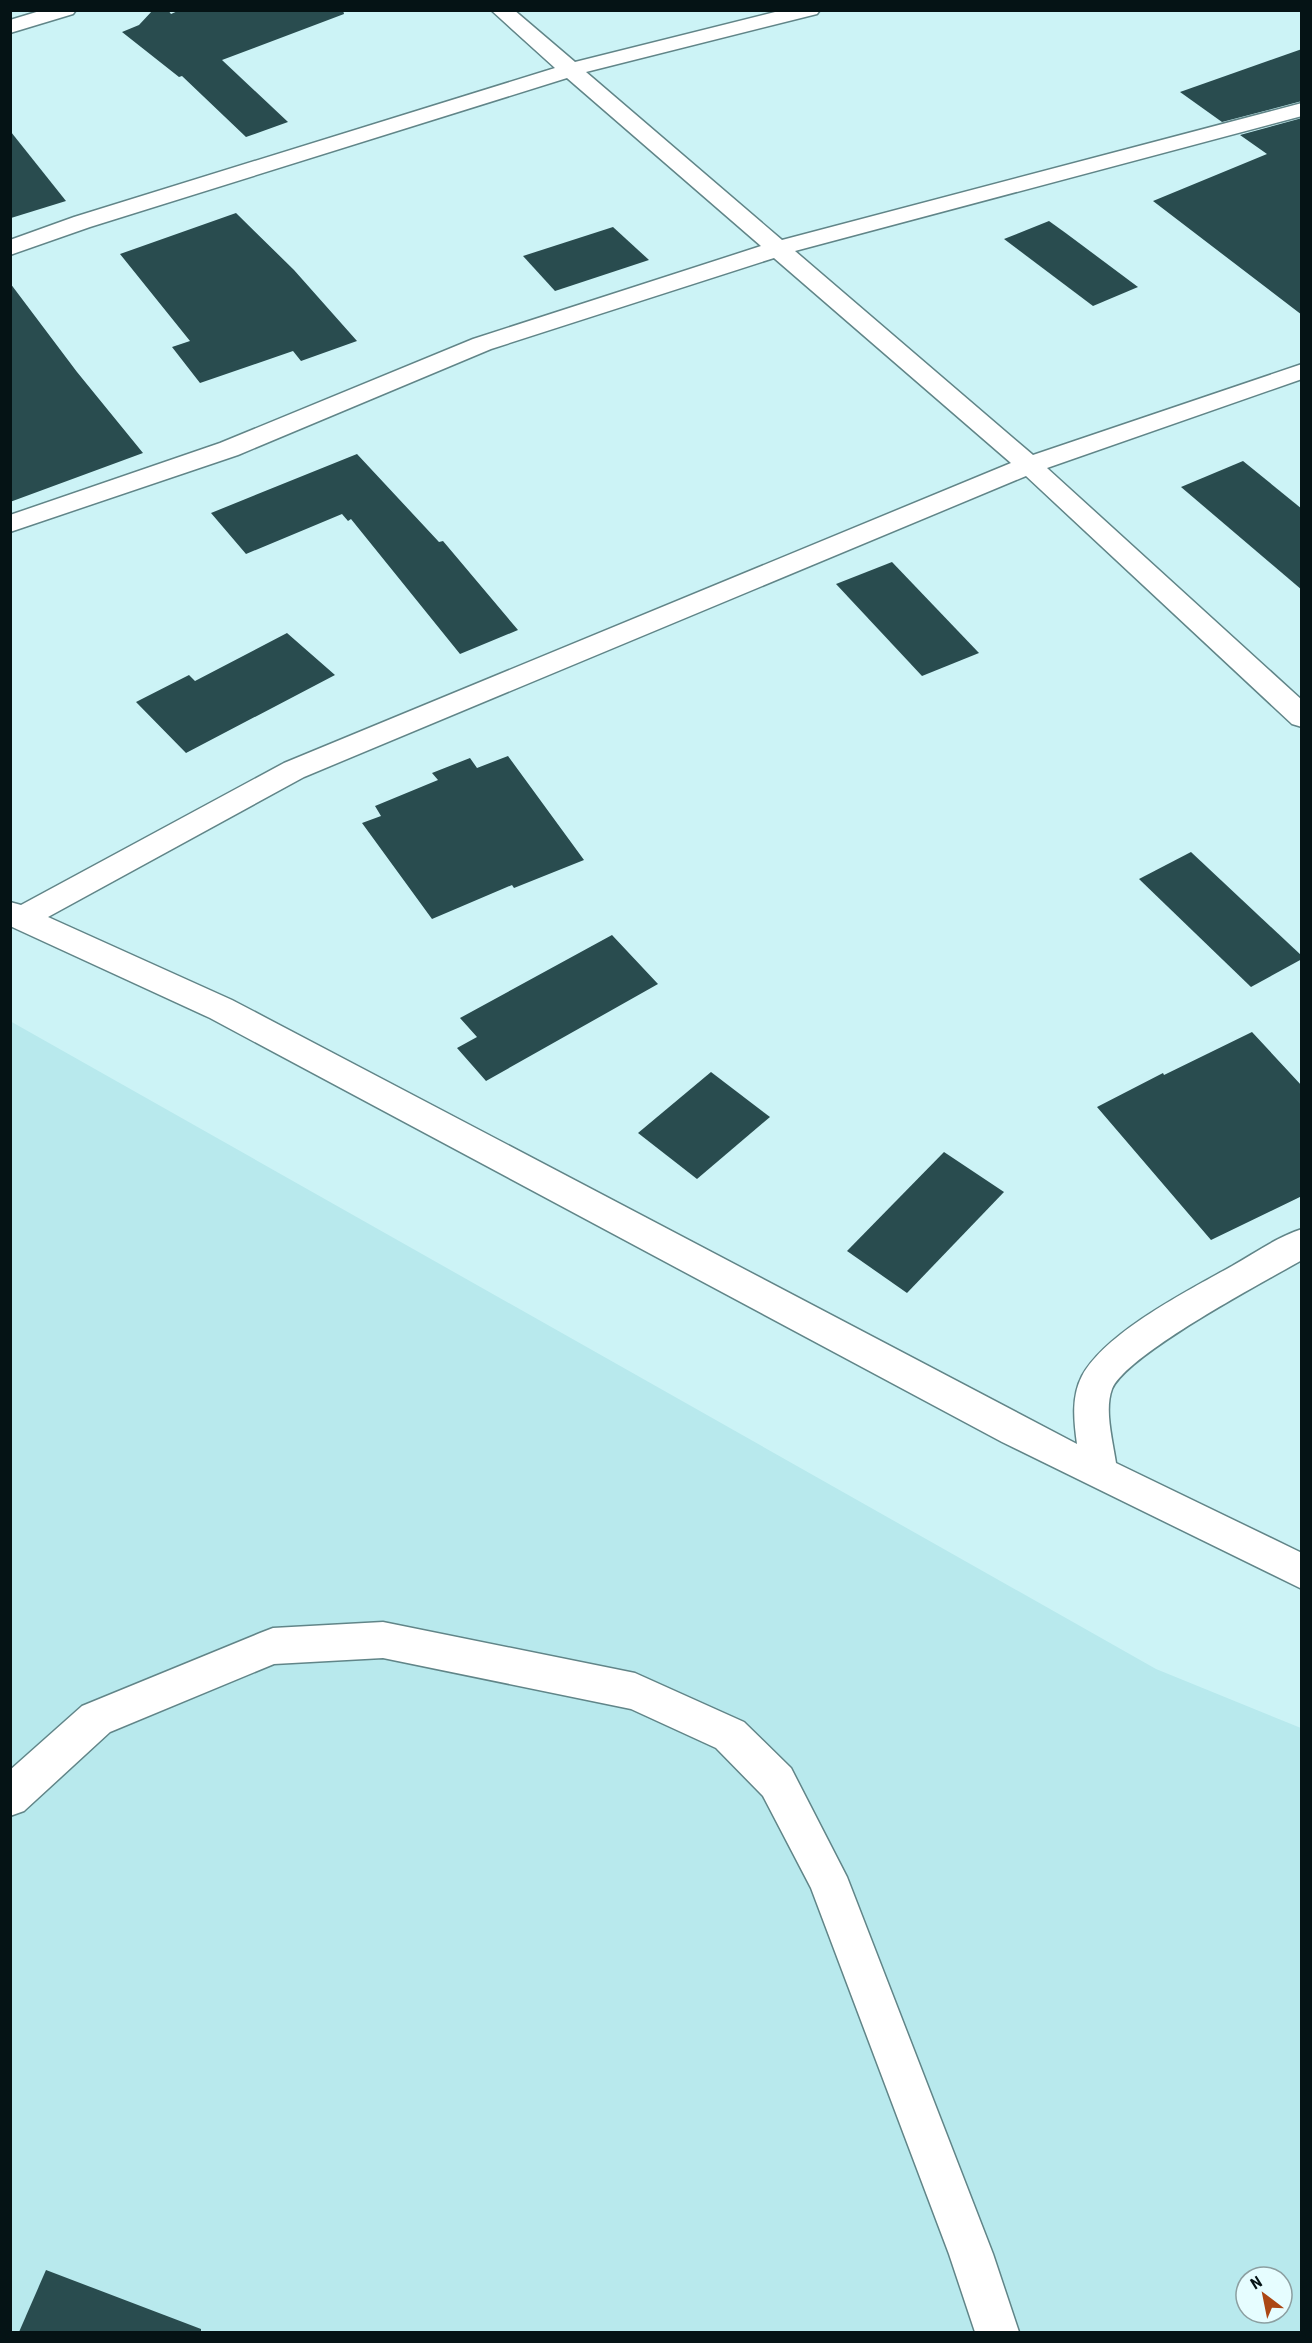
<svg xmlns="http://www.w3.org/2000/svg" width="1312" height="2343" viewBox="0 0 1312 2343" font-family="'Roboto Condensed',sans-serif">
	<rect width="100%" height="100%" fill="#ccf3f6"/>
	<path fill="#b8e9ed" fill-rule="evenodd" d="M10,1021l1146,648 145,59v604h-1290zM1246,2277h36v36h-36z"/>
	<g fill="#294c4f">
		<polygon points="153,10 168,10 171,14 180,10 343,10 344,14 222,60 288,122 246,137 182,76 179,77 122,32 139,25"/>
		<polygon points="1302,49 1302,101 1222,122 1180,92"/>
		<polygon points="1302,118 1302,315 1153,201 1267,154 1240,135"/>
		<polygon points="11,132 66,201 11,218"/>
		<polygon points="236,213 294,270 357,341 301,361 293,351 200,383 172,347 190,341 120,254"/>
		<polygon points="1049,221 1067,234 1138,287 1093,306 1004,239"/>
		<polygon points="613,227 649,260 555,291 523,256"/>
		<polygon points="10,283 77,372 143,453 10,502"/>
		<polygon points="357,454 439,542 443,541 518,630 460,654 351,519 348,521 342,514 246,554 211,513"/>
		<polygon points="1243,461 1302,509 1302,590 1181,487"/>
		<polygon points="892,562 979,653 922,676 836,584"/>
		<polygon points="287,633 335,675 186,753 136,702 189,675 195,681"/>
		<polygon points="508,756 584,860 514,888 512,885 432,919 362,823 381,816 375,806 438,780 432,773 470,758 477,768"/>
		<polygon points="1191,852 1302,956 1302,959 1251,987 1139,879"/>
		<polygon points="612,935 658,984 486,1081 457,1048 477,1037 460,1018"/>
		<polygon points="1252,1032 1302,1086 1302,1196 1211,1240 1097,1107 1163,1073 1164,1075"/>
		<polygon points="711,1072 770,1117 697,1179 638,1133"/>
		<polygon points="944,1152 1004,1192 907,1293 847,1251"/>
		<polygon points="46,2270 201,2329 201,2332 19,2332"/>
	</g>
	<g fill="none" stroke-linecap="round" stroke-linejoin="round">
		<g stroke="#618588" stroke-width="3">
			<g id="minor">
				<polygon points="43,10 76,10 73,14 10,33 10,20"/>
				<path d="M491,10h23l61,52 208,-52h37l-3,4 -231,58 196,168 520,-137v13l-507,135 238,204 269,-91v15l-255,89 255,232v27l-10,-3 -266,-248 -722,301 -256,140 184,83 845,444c-3,-22 -6,-47 5,-68 24,-44 107,-86 150,-110 23,-13 45,-29 70,-37v31c-38,22 -175,94 -190,129 -8,21 1,53 4,74l186,90v36l-300,-147 -792,-424 -200,-92v-24l11,3 263,-142 727,-300 -237,-205 -283,91 -253,106 -228,77v-17l210,-72 253,-104 288,-93 -194,-168 -477,149 -80,28v-15l64,-23 481,-149z"/>
				<polygon points="383,1622 635,1673 744,1722 791,1768 847,1877 993,2254 1019,2332 975,2332 949,2254 811,1888 763,1796 716,1748 631,1709 383,1658 274,1664 110,1732 24,1811 10,1816 10,1770 82,1706 260,1633 273,1628"/>
			</g>
		</g>
		<use href="#minor" fill="#fff" fill-rule="evenodd"/>
	</g>
	<rect width="1312" height="2343" fill="none" stroke="#051315" stroke-width="24"/>
	<g transform="translate(1264 2295) rotate(328)"><circle r="28" fill="#e6fdff" stroke="#8c9fa1" stroke-width="1.5"/>
	<path d="M0-4.5L10 22L0 15L-10 22Z" fill="#ab4714"/>
	<text y="-9" font-size="16" font-weight="bold" text-anchor="middle" fill="#051315">N</text>
	</g>
</svg>
